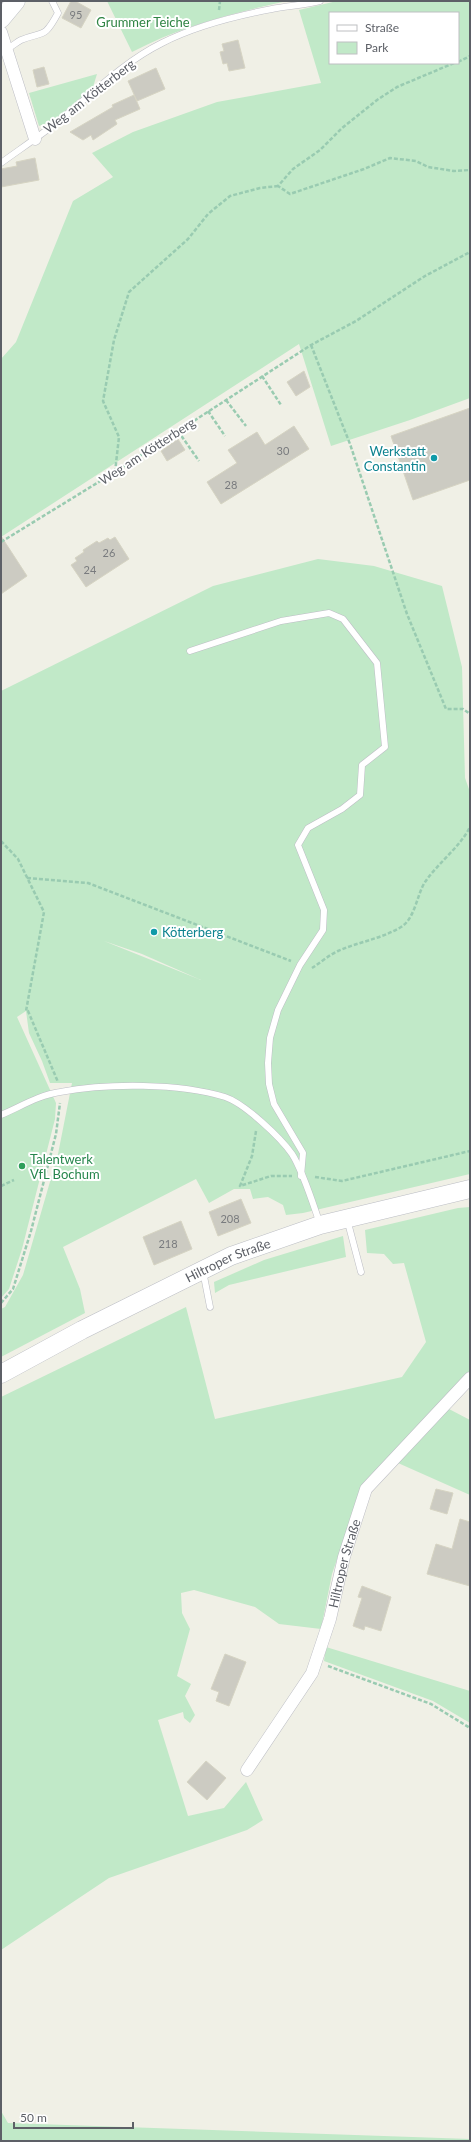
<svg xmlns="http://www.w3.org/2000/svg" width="471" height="2142" viewBox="0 0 471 2142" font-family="Lato,sans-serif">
	<rect width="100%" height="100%" fill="#f0f0e6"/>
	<g fill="#c1e9c8" fill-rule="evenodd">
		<path d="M107,1h180c-54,12 -106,25 -155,51z"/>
		<path d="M337,1h133v397l-60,22 -79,26 -32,-102 -298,193v-178l15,-17 57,-141 40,-24 -21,-24 41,-21 84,-30 104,-19 -22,-73zM330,13h128v50h-128z"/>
		<polygon points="97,74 93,87 55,120 39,126 29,93"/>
		<path d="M318,559l56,7 68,20 20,81 3,111 5,14v382l-167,39 -17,2 -3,-10 -15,-8 -15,2 -3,-10h-16l-25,14 -13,-24 -133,68 17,42 5,24 -84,44v-48l4,-2 18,-32 35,-121 14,-71h-22l-8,-22 -13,-28 -3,-22 -9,6 39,86 -1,16 -33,130 -13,40 -8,9v-607l212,-105zM104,941l38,13 59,26z"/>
		<polygon points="470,1207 470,1371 450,1393 449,1409 470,1420 470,1495 398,1463 361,1489 332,1574 321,1629 279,1624 255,1607 194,1590 181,1593 182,1613 190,1629 177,1676 191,1684 185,1696 195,1715 190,1723 184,1718 183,1712 158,1720 188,1816 224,1808 246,1782 263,1820 247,1830 109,1878 1,1950 1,1397 186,1307 215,1419 402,1377 426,1342 404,1263 393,1264 384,1254 367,1253 365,1230 458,1208"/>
		<polygon points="343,1236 346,1257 229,1285 215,1293 214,1282 264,1260"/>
		<polygon points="326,1647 470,1691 470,1723 433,1701 324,1661"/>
		<polygon points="1,2111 8,2123 470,2139 470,2141 1,2141"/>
	</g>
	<g fill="#cccbc2" stroke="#d6d4c3">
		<polygon points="71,1 75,1 91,10 81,28 62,18"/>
		<polygon points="238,40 245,68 229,71 227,63 223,64 220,52 224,51 222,44"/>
		<polygon points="44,67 49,84 37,87 33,70"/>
		<polygon points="156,68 165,89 137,101 128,81"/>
		<polygon points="134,95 140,109 115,120 117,124 93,140 91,135 83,140 70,132 113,107 112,105"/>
		<polygon points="35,158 39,180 1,187 1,169 17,166 16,162"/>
		<polygon points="304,371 310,387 296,396 287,382"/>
		<polygon points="470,408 470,480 413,500 391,436"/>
		<polygon points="294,426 309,449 221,504 207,482 237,463 228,450 257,432 265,445"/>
		<polygon points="178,439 185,450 167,461 161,451"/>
		<polygon points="1,536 27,576 1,594"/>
		<polygon points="115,537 129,559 86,587 71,565 77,561 75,558 84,552 83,550 97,541 99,543 108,538 110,540"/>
		<polygon points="241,1199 251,1223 218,1236 209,1212"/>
		<polygon points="181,1221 192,1249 154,1265 143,1237"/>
		<polygon points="436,1489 453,1493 447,1514 430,1509"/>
		<polygon points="460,1519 470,1522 470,1586 427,1574 436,1544 452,1549"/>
		<polygon points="362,1586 391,1597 381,1631 365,1626 364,1630 353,1626 362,1598 358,1597"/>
		<polygon points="225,1654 246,1662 229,1706 216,1701 219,1692 211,1689"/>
		<polygon points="206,1761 226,1778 207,1800 187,1782"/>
	</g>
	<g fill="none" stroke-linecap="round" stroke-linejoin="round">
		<g stroke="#bdbec5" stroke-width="7">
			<g id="lane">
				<path d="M4,50c7,-2 11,-7 17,-10 23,-9 23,-1 37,-27l-6,-12"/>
				<path d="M1,163c22,-16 45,-31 66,-49 30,-25 59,-53 95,-71 33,-17 73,-27 110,-34 16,-3 32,-4 48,-8"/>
				<polyline points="190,651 281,621 329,613 343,619 377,663 385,747 362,765 360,795 342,809 308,828 298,845 324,910 323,930 300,965 278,1010 270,1038 268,1063 269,1084 274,1104 303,1153 301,1176"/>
				<path d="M1,1115c19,-8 38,-20 59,-23 48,-9 119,-9 165,5 19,6 56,41 67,57 11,17 21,50 28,70"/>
				<polyline points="347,1219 361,1272"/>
				<polyline points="203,1271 210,1307"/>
			</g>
		</g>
		<g stroke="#bdbec5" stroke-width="13">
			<g id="street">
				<polyline points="1,32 35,139"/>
				<path id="s1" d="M247,1770l65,-97 18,-54 14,-62 22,-68 104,-111"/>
			</g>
		</g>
		<g stroke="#bbbdc4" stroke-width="19">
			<g id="secondary">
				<polyline points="1,19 16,1"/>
				<path id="s2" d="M1,1374l81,-44 149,-74 89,-31 150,-36"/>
			</g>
		</g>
		<g stroke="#99cbb1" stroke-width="2.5" stroke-dasharray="4 2" stroke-linecap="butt">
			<polyline points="219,10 220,1"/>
			<polyline points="458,62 470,56"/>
			<polyline points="454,63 397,87 377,100 342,128 320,150 293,169 278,186 290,194 364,169 390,158 416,161 428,167 454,171 470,170"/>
			<polyline points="311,345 350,444 407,614 446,709 463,709 470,714"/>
			<polyline points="262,376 281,405"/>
			<polyline points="226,400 246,426"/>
			<polyline points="208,411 225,436"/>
			<polyline points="178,431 199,461"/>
			<polyline points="115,472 119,437 103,401 114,340 129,292 188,239 208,214 230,196 260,188 278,186"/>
			<polyline points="1,542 115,472 311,345 356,321 425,276 470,252"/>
			<polyline points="1,841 18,859 44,912 26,1011 28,1011 58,1082"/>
			<polyline points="27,878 88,883 291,961"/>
			<path d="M312,968c8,-5 17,-13 26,-17 20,-9 43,-12 63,-24 14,-8 16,-33 24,-45 13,-19 35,-35 45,-55"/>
			<polyline points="256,1131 252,1156 240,1186 271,1176 292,1176"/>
			<polyline points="315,1177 342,1181 470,1151"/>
			<polyline points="1,1186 14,1180"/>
			<polyline points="1,1303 13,1289 31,1231 56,1134 60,1103"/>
			<polyline points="328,1666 431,1704 470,1728"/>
		</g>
		<use href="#lane" stroke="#fff" stroke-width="6"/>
		<use href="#street" stroke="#fff" stroke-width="12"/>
		<use href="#secondary" stroke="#fff" stroke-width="18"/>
	</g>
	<g fill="#0f9aa8" stroke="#fff" stroke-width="1.5">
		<circle cx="434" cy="458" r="4"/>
		<circle cx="154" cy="932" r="4"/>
	</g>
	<circle fill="#2e9e5b" stroke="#fff" stroke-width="1.5" cx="22" cy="1166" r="4"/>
	<g text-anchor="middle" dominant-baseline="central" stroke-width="4" stroke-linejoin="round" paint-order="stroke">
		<g font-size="11" fill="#797b7e">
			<text x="76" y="14">95</text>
			<text x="283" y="450">30</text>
			<text x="231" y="484">28</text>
			<text x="109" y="552">26</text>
			<text x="90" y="569">24</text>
			<text x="230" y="1218">208</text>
			<text x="168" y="1243">218</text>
		</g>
		<g font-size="13" fill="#2f8443" stroke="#fff">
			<text x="143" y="22">Grummer Teiche</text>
		</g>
		<g font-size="13" fill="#5d6067" stroke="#fff">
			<text transform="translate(89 96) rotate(-38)">Weg am Kötterberg</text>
			<text transform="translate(147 451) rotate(-33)">Weg am Kötterberg</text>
			<text stroke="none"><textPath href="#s2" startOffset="254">Hiltroper Straße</textPath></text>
			<text stroke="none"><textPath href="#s1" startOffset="231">Hiltroper Straße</textPath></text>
		</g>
		<g font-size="13" fill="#0d838f" stroke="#fff" text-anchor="end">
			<text x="426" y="451">Werkstatt<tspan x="426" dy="15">Constantin</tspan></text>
			<text x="162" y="932" text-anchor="start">Kötterberg</text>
		</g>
		<g font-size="13" fill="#27864d" stroke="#fff" text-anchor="start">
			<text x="30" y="1159">Talentwerk<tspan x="30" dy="15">VfL Bochum</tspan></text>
		</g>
	</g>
	<rect width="471" height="2142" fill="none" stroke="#5d6067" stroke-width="4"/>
	<rect x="329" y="12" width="130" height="52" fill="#ffffff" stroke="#bebfc2"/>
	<rect x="337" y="25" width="20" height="6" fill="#ffffff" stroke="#bebfc2"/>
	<text x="365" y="32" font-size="12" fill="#5d6067">Straße</text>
	<rect x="337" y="42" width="20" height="12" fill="#c1e9c8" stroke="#bebfc2"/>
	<text x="365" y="52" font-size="12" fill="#5d6067">Park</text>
	<path d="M14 2122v6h119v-6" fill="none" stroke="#5d6067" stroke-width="2"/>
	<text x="20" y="2122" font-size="12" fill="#5d6067" stroke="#ffffff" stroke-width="3" paint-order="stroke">50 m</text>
</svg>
